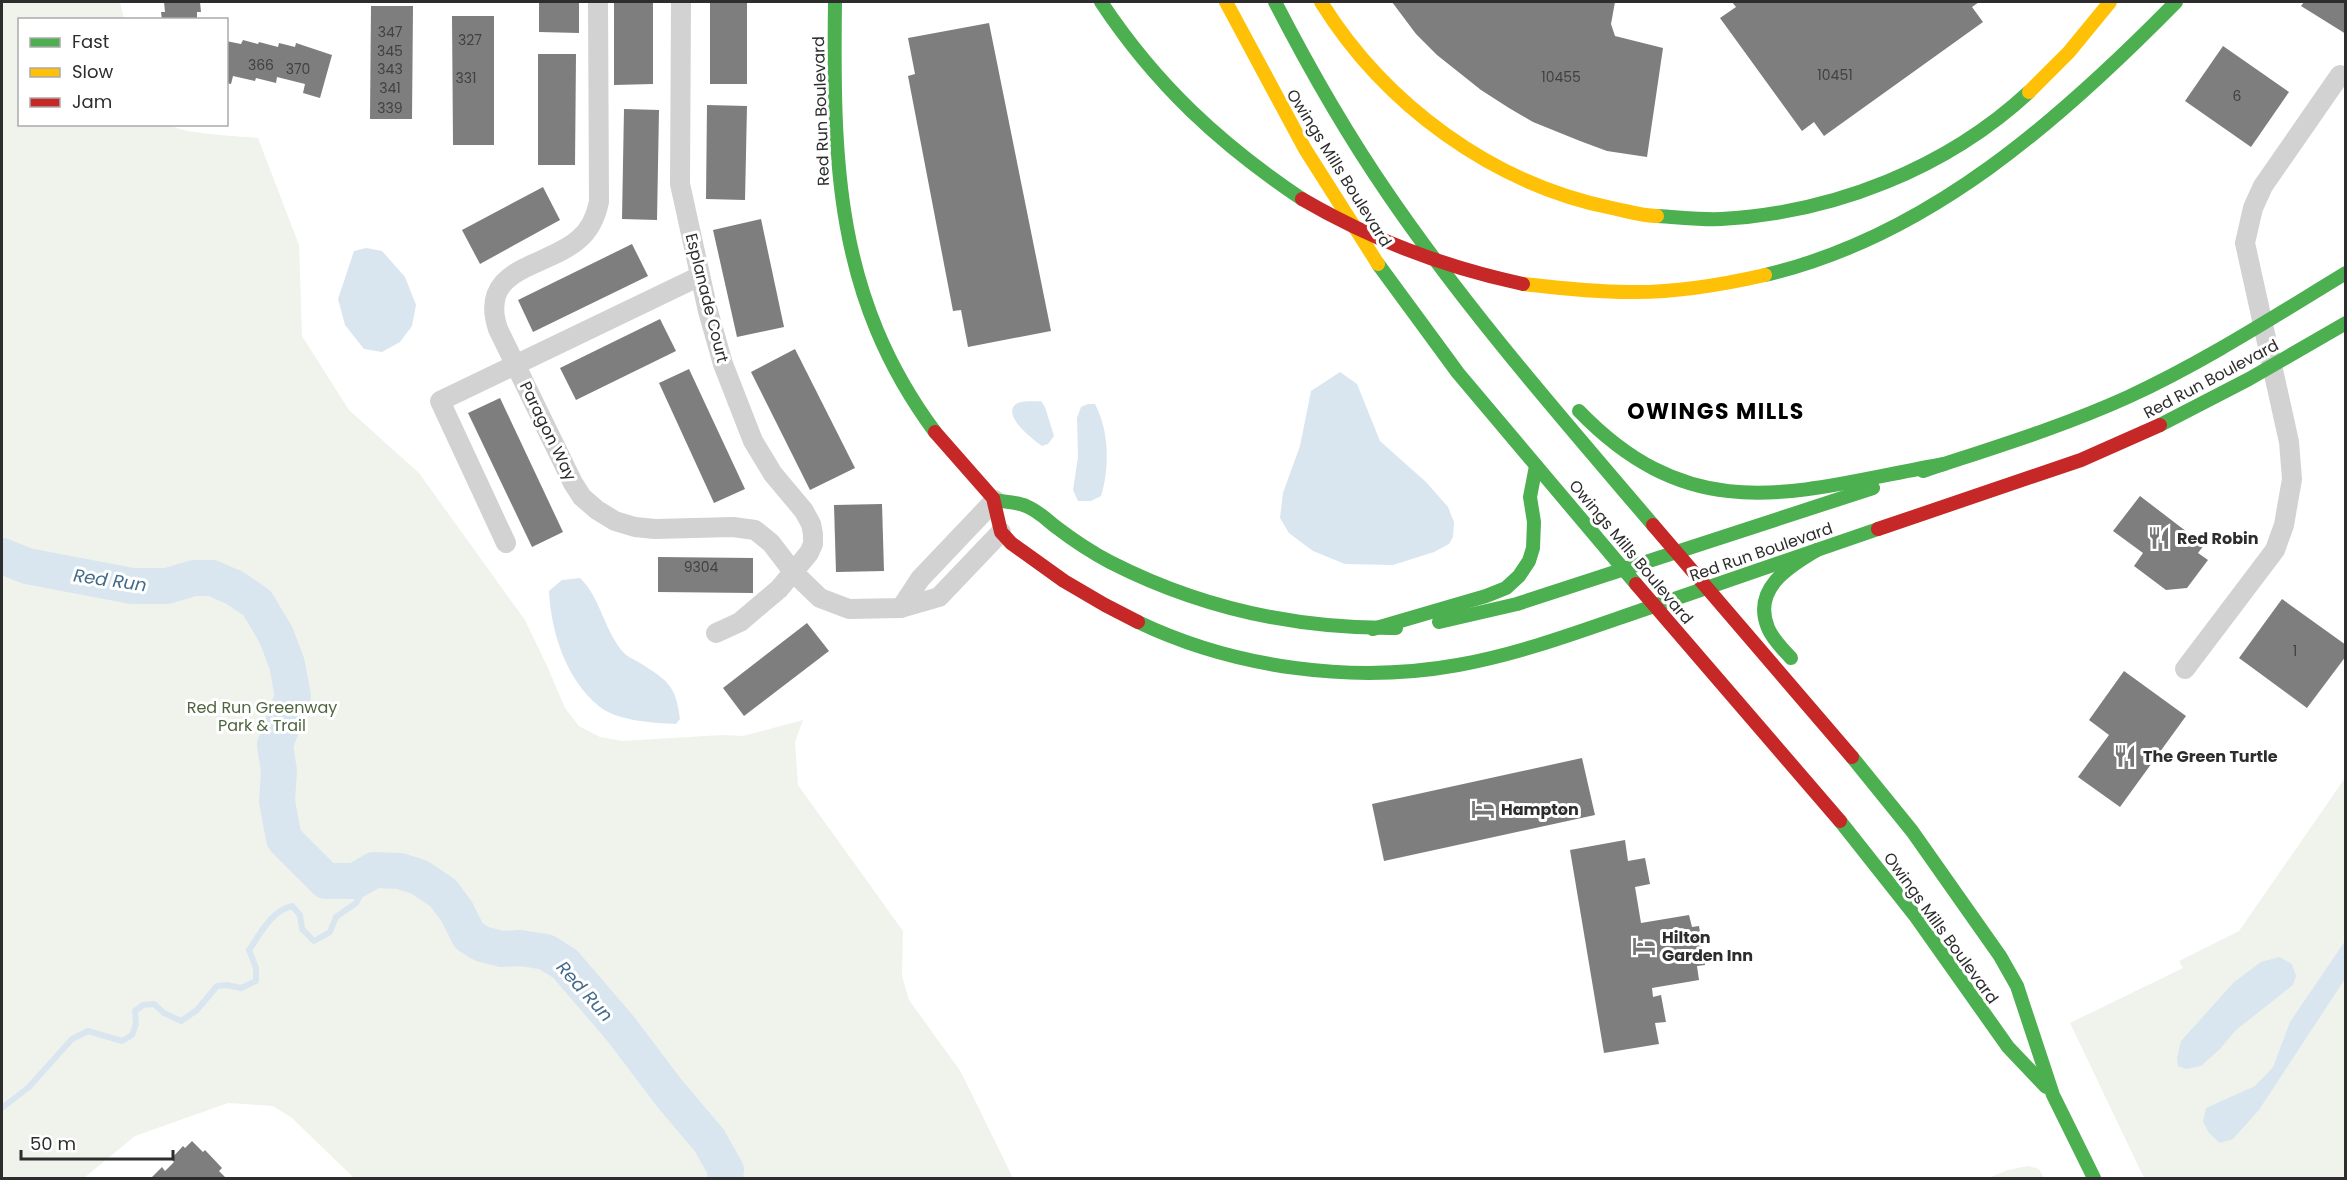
<svg xmlns="http://www.w3.org/2000/svg" width="2347" height="1180" viewBox="0 0 2347 1180" font-family="Poppins,sans-serif">
	<rect width="100%" height="100%" fill="#fff"/>
	<g fill="#f0f3ec">
		<path d="M2,2h118l4,17 -104,1v104l151,1c10,9 70,11 87,13l41,107 3,91 47,74 70,63 106,147 23,48 17,40 14,18 21,11 22,4 100,-6 21,1 60,-16 -8,22 3,43 105,146 -1,45 7,24 52,72 52,106h-659l-62,-60 -19,-12 -45,-3 -93,33 -51,42h-82z"/>
		<polygon points="2345,778 2345,1178 2144,1178 2070,1023 2183,968 2179,961 2239,931"/>
		<polygon points="2028,1166 2039,1169 2044,1178 1988,1178 2008,1170"/>
	</g>
	<g fill="#dae6ef">
		<polygon points="366,248 382,251 405,277 416,305 412,326 400,342 382,352 364,349 345,325 338,299 354,251"/>
		<polygon points="1340,372 1357,384 1380,441 1426,482 1448,507 1454,522 1453,537 1449,544 1434,552 1393,565 1345,564 1313,551 1289,533 1280,518 1283,493 1300,446 1311,391"/>
		<path d="M1041,401l4,6 9,29 -6,8 -6,2c-8,-6 -41,-30 -26,-42 6,-4 18,-2 25,-3z"/>
		<path d="M1088,404h7c14,26 15,64 6,92l-10,5h-13l-5,-11 5,-33 -1,-39 4,-11z"/>
		<path d="M580,578c21,20 24,53 44,75 4,4 11,7 16,10 27,17 36,22 40,56l-4,5c-22,-1 -58,-3 -76,-17 -34,-27 -49,-75 -51,-116l13,-11z"/>
		<polygon points="2345,941 2345,979 2259,1110 2233,1139 2220,1143 2209,1133 2203,1122 2206,1108 2255,1086 2273,1067 2290,1022"/>
		<polygon points="2279,957 2292,964 2296,976 2293,985 2236,1030 2220,1049 2201,1066 2186,1069 2178,1066 2177,1058 2181,1041 2234,982 2261,962"/>
	</g>
	<g fill="none" stroke-linecap="round" stroke-linejoin="round">
		<path stroke="#dae6ef" stroke-width="6" d="M2,1108l27,-21 43,-48 16,-8 34,10 10,-6 4,-11 -1,-13 8,-6 11,-1 10,9 17,8 16,-11 20,-24 10,-1 14,3 15,-7v-13l-7,-18c12,-17 22,-39 43,-44l8,9 2,14 12,12 16,-9 6,-15 20,-14 18,-33"/>
		<polyline stroke="#dae6ef" stroke-width="36" points="2,556 27,566 132,586 167,586 194,578 212,578 235,588 257,603 276,635 287,664 293,696 275,745 279,771 277,801 284,839 326,881 355,881 374,870 400,871 419,877 443,893 457,912 469,936 482,944 502,949 520,948 546,952 565,964 620,1028 670,1094 709,1140 726,1170 725,1178"/>
	</g>
	<g fill="#7e7e7e">
		<polygon points="164,2 200,2 201,12 197,12 197,20 162,20 161,12 165,12"/>
		<polygon points="539,2 579,2 579,33 539,32"/>
		<polygon points="614,2 653,2 653,84 614,85"/>
		<rect x="710" y="2" width="37" height="82"/>
		<polygon points="1392,2 1615,2 1611,24 1615,36 1663,48 1647,157 1607,151 1580,141 1533,122 1509,108 1481,90 1437,55 1416,34"/>
		<polygon points="1732,2 1979,2 1972,7 1983,22 1824,136 1814,122 1802,131 1720,18 1736,7"/>
		<polygon points="2304,2 2346,2 2346,34 2301,6"/>
		<polygon points="371,6 413,6 412,119 370,119"/>
		<polygon points="452,16 494,16 494,145 453,145"/>
		<polygon points="989,23 1051,331 968,347 961,310 953,311 908,76 915,74 908,38"/>
		<polygon points="243,40 258,44 259,42 278,47 279,43 295,47 296,43 332,55 320,98 303,93 305,84 277,77 276,83 256,78 255,81 233,76 231,84 226,83 226,41 241,44"/>
		<polygon points="2223,46 2289,92 2251,147 2185,101"/>
		<polygon points="538,54 576,54 575,165 538,165"/>
		<polygon points="707,105 747,106 745,200 706,199"/>
		<polygon points="624,109 659,110 657,220 622,219"/>
		<polygon points="543,187 560,220 480,264 462,230"/>
		<polygon points="761,219 784,327 737,337 713,230"/>
		<polygon points="632,244 648,276 533,332 518,300"/>
		<polygon points="660,319 676,351 576,400 560,368"/>
		<polygon points="795,349 855,468 810,490 751,372"/>
		<polygon points="689,369 745,489 714,503 659,383"/>
		<polygon points="500,398 563,532 532,547 468,413"/>
		<polygon points="2140,496 2204,545 2198,553 2208,560 2187,588 2166,590 2134,566 2143,553 2113,531"/>
		<polygon points="882,504 884,571 836,572 834,505"/>
		<polygon points="658,557 753,558 753,593 658,592"/>
		<polygon points="2282,599 2346,645 2346,656 2307,708 2239,658"/>
		<polygon points="807,623 829,651 744,716 723,688"/>
		<polygon points="2124,671 2186,716 2120,807 2078,777 2109,735 2089,720"/>
		<polygon points="1582,758 1595,815 1384,861 1372,804"/>
		<polygon points="1625,840 1628,861 1645,858 1650,884 1635,887 1641,923 1689,915 1692,927 1699,926 1705,965 1697,966 1699,980 1652,988 1653,997 1661,995 1666,1022 1655,1023 1659,1044 1604,1053 1570,850"/>
		<polygon points="192,1141 203,1152 205,1150 222,1168 219,1171 226,1178 151,1178 162,1167 165,1171 174,1162 171,1159 183,1146 185,1148"/>
	</g>
	<g fill="none" stroke-linecap="round" stroke-linejoin="round">
		<g stroke="#d2d2d2" stroke-width="20">
			<path d="M598,2l1,200c-3,14 -8,27 -20,37 -32,29 -102,27 -81,90l75,154 9,14 15,13 18,11 20,6 20,2 78,-2 22,3 16,13 23,30 26,25 29,11 52,-1 38,-11 62,-65"/>
			<polyline points="681,2 680,184 708,311 723,364 753,441 773,474 804,511 811,524 813,534 813,544 809,553 779,589 740,622 716,633"/>
			<polyline points="506,543 440,401 700,276"/>
			<polyline points="901,608 920,579 995,500"/>
			<polyline points="2185,669 2275,550 2284,525 2292,479 2289,442 2245,243 2253,208 2263,186 2340,75"/>
		</g>
		<g stroke="#4caf50" stroke-width="14">
			<path d="M835,2c-2,160 0,295 100,430"/>
			<path d="M1101,2c55,83 119,142 201,197"/>
			<path d="M1275,2c34,66 71,131 113,192 80,117 173,223 265,331"/>
			<path d="M1657,216c21,1 43,4 64,3 113,-6 226,-51 308,-127"/>
			<polyline points="1378,264 1458,373 1636,584"/>
			<path d="M1765,275c164,-38 297,-157 411,-273"/>
			<path d="M1579,411c117,121 220,79 365,53"/>
			<polyline points="2160,425 2249,379 2346,323"/>
			<path d="M1923,471c69,-23 139,-44 205,-74 76,-35 147,-81 218,-124"/>
			<path d="M995,500c10,2 22,2 31,6 11,4 21,14 30,21 17,13 35,25 54,35 90,46 185,67 286,66"/>
			<path d="M1138,622c96,46 215,62 320,43 67,-12 131,-37 196,-59 74,-26 149,-51 224,-77"/>
			<polyline points="1439,622 1517,604 1873,488"/>
			<polyline points="1373,629 1486,596 1506,588 1519,576 1529,561 1533,548 1534,522 1530,497 1536,466"/>
			<path d="M1791,658c-8,-9 -18,-18 -23,-30 -16,-39 20,-61 49,-78"/>
			<polyline points="1852,757 1912,831 2000,956 2017,986 2053,1095 2094,1178"/>
			<polyline points="1840,821 1916,917 2008,1047 2046,1087"/>
		</g>
		<g stroke="#ffc107" stroke-width="14">
			<polyline points="1226,2 1305,149 1378,264"/>
			<path d="M1321,2c64,103 172,182 291,206 15,3 30,8 45,8"/>
			<polyline points="2029,92 2069,52 2110,2"/>
			<path d="M1523,284c35,4 70,8 106,8 46,1 92,-7 136,-17"/>
		</g>
		<g stroke="#c62828" stroke-width="14">
			<polyline points="935,432 993,498 1001,532 1011,543 1064,581 1105,605 1138,622"/>
			<polyline points="1653,525 1852,757"/>
			<polyline points="1878,529 2081,460 2160,425"/>
			<polyline points="1636,584 1840,821"/>
		</g>
		<path stroke="#c62828" stroke-width="14" d="M1302,199c70,41 142,68 221,85"/>
	</g>
	<defs>
		<g id="restaurant-bare" transform="scale(1.8)"><path d="M-5-6h1v4h1v-4h1v4h1v-4h1v5L-1.5 .5V6h-2V.5L-5-1ZM5-6V6H3V1.5H1.5Q1.5-4 5-6Z" fill="#767676" stroke="#fff" stroke-width="2.5" paint-order="stroke"/></g>
		<g id="hotel-bare" transform="scale(1.8)"><path d="M-6-4.5h1.5V1H6V5H4.5V3h-9V5H-6ZM-4 0a1.8 1.8 0 1 1 3.6 0ZM.5 0V-2.5h3Q6-2.5 6 0Z" fill="#767676" stroke="#fff" stroke-width="2.5" paint-order="stroke"/></g>
	</defs>
	<g fill-rule="evenodd">
		<use href="#restaurant-bare" x="2159" y="538"/>
		<use href="#restaurant-bare" x="2125" y="756"/>
		<use href="#hotel-bare" x="1483" y="809"/>
		<use href="#hotel-bare" x="1644" y="946"/>
	</g>
	<g text-anchor="middle" dominant-baseline="central" stroke-width="6" stroke-linejoin="round" paint-order="stroke">
		<g font-size="14" fill="#414141">
			<text x="390" y="32">347</text>
			<text x="470" y="40">327</text>
			<text x="390" y="51">345</text>
			<text x="261" y="65">366</text>
			<text x="298" y="69">370</text>
			<text x="390" y="69">343</text>
			<text x="1835" y="75">10451</text>
			<text x="1561" y="77">10455</text>
			<text x="466" y="78">331</text>
			<text x="390" y="88">341</text>
			<text x="2237" y="96">6</text>
			<text x="390" y="108">339</text>
			<text x="701" y="567">9304</text>
			<text x="2295" y="651">1</text>
		</g>
		<g font-size="16" fill="#2d2d2d" stroke="#fff">
			<text transform="translate(821 111) rotate(-92)">Red Run Boulevard</text>
			<text transform="translate(1339 168) rotate(58)">Owings Mills Boulevard</text>
			<text transform="translate(707 298) rotate(76)">Esplanade Court</text>
			<text transform="translate(2211 379) rotate(-28)">Red Run Boulevard</text>
			<text transform="translate(548 431) rotate(64)">Paragon Way</text>
			<text transform="translate(1631 552) rotate(50)">Owings Mills Boulevard</text>
			<text transform="translate(1761 552) rotate(-19)">Red Run Boulevard</text>
			<text transform="translate(1941 928) rotate(54)">Owings Mills Boulevard</text>
		</g>
		<g font-size="16" font-weight="bold" fill="#2d2d2d" stroke="#fff" text-anchor="start">
			<text x="2177" y="538">Red Robin</text>
			<text x="2143" y="756">The Green Turtle</text>
			<text x="1501" y="809">Hampton</text>
			<text x="1662" y="937">Hilton<tspan x="1662" dy="18">Garden Inn</tspan></text>
		</g>
		<g font-size="16" fill="#4f653f" stroke="#fff">
			<text x="262" y="707">Red Run Greenway<tspan x="262" dy="18">Park &amp; Trail</tspan></text>
		</g>
		<g font-size="18" font-style="italic" fill="#426a89" stroke="#fff">
			<text transform="translate(110 580) rotate(8)">Red Run</text>
			<text transform="translate(585 991) rotate(48)">Red Run</text>
		</g>
		<g font-size="22" font-weight="bold" letter-spacing="1.5" fill="#000" stroke="#fff">
			<text x="1716" y="411">OWINGS MILLS</text>
		</g>
	</g>
	<rect width="2347" height="1180" fill="none" stroke="#2d2d2d" stroke-width="6"/>
	<rect x="18" y="18" width="210" height="108" fill="#ffffff" stroke="#ababab" stroke-width="1.5"/>
	<rect x="30" y="38" width="30" height="9" fill="#4caf50" stroke="#ababab" stroke-width="1.5"/>
	<text x="72" y="48" font-size="18" fill="#2d2d2d">Fast</text>
	<rect x="30" y="68" width="30" height="9" fill="#ffc107" stroke="#ababab" stroke-width="1.5"/>
	<text x="72" y="78" font-size="18" fill="#2d2d2d">Slow</text>
	<rect x="30" y="98" width="30" height="9" fill="#c62828" stroke="#ababab" stroke-width="1.5"/>
	<text x="72" y="108" font-size="18" fill="#2d2d2d">Jam</text>
	<path d="M21 1150v9h152v-9" fill="none" stroke="#2d2d2d" stroke-width="3"/>
	<text x="30" y="1150" font-size="18" fill="#2d2d2d" stroke="#ffffff" stroke-width="4.5" paint-order="stroke">50 m</text>
</svg>
